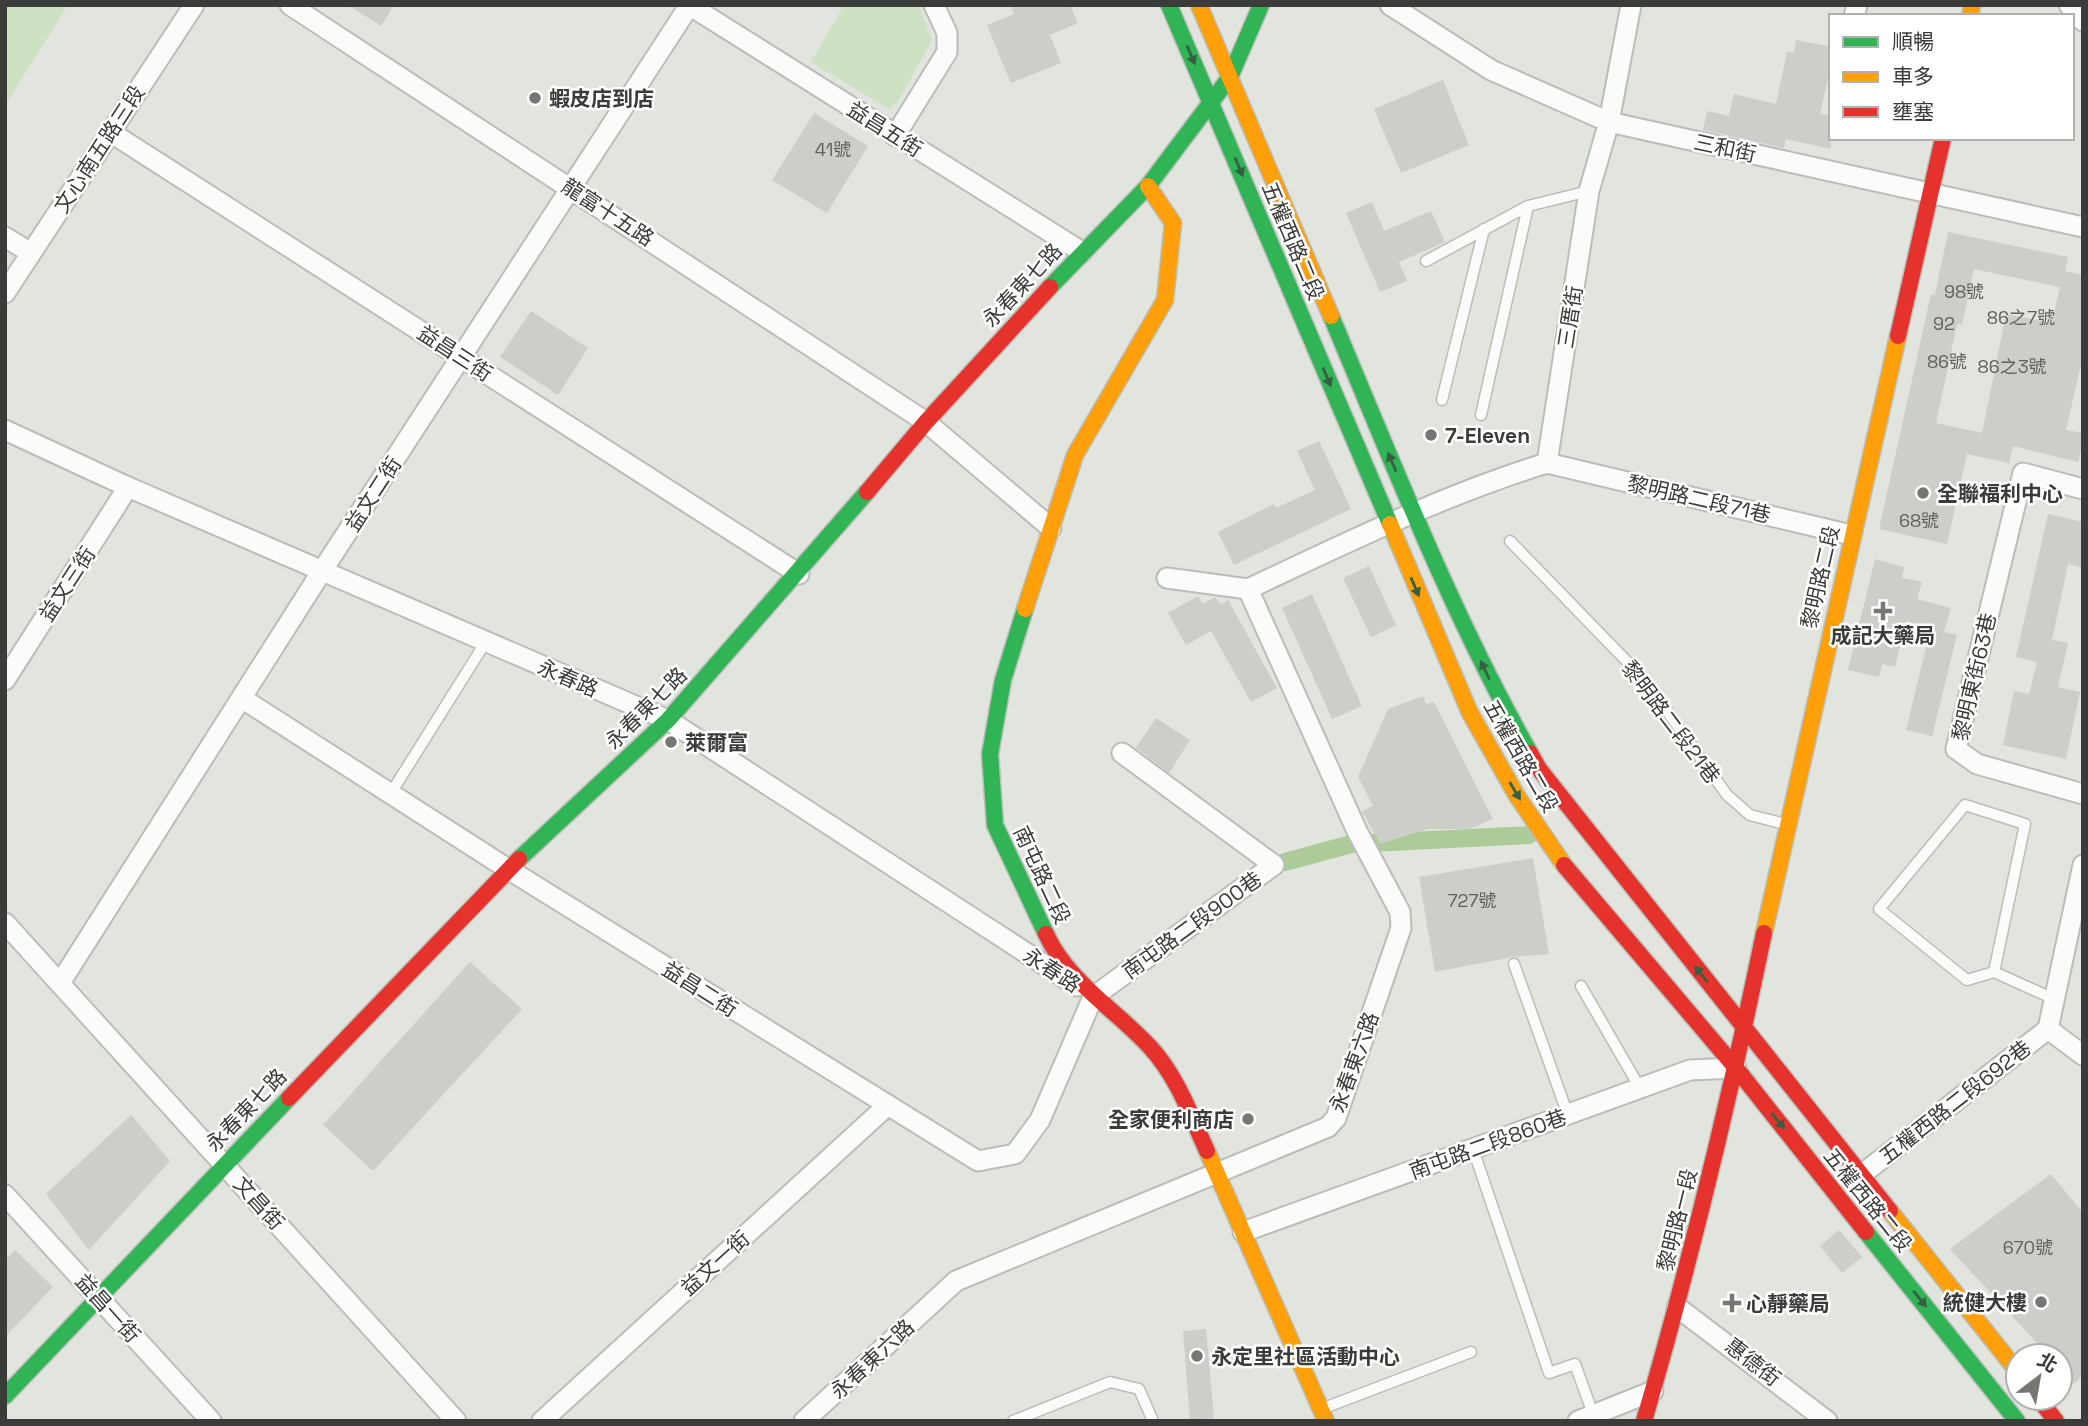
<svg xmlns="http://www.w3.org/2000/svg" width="2088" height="1426" viewBox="0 0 2088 1426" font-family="'Space Grotesk','Noto Sans TC',sans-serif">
	<rect width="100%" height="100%" fill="#e1e5de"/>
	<g fill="#cee1c3">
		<polygon points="5,5 68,5 5,105"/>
		<polygon points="844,5 919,5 932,40 898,102 889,109 811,62"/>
	</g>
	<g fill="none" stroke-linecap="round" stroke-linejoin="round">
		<polyline stroke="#accb99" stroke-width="18" points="1285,862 1351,844 1529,835"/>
	</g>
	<g fill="#cbcec9" fill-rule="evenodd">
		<polygon points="348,5 394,5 381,26"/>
		<polygon points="1011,5 1070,5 1078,23 1050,35 1061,63 1011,83 987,25 1014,14"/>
		<polygon points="1796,40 1831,47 1831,65 1820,114 1831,116 1831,149 1786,139 1784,148 1703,130 1707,111 1729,116 1734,94 1776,104 1787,52 1794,53"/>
		<polygon points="1443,80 1469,145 1401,173 1374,109"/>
		<polygon points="814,113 868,146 827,213 772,180"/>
		<polygon points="1372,202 1384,231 1431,211 1445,242 1399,262 1407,281 1380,292 1346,213"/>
		<path d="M1948,232l120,25 -3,14 18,4v81l-17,74 17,3v9l-5,20 -65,-16 -4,17 -42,-9 -20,90 -68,-15 52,-235 4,1zM1974,269l86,18 -8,36 -46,-9 -24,119 -46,-10 21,-99 5,1z"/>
		<polygon points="531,311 588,348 558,395 500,357"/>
		<polygon points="1319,441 1351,509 1234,565 1218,532 1274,504 1276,508 1315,490 1297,451"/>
		<polygon points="2048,514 2083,522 2083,568 2068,564 2052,640 2068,643 2058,687 2080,692 2066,759 2003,745 2014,691 2029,694 2037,662 2016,657"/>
		<polygon points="1875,559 1904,567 1902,578 1922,582 1917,599 1951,608 1944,632 1957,635 1932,736 1906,730 1931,627 1906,621 1895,667 1882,664 1879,677 1848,670"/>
		<polygon points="1369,566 1396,625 1371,637 1343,578"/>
		<polygon points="1312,594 1362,706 1332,719 1282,608"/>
		<polygon points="1198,596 1203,604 1215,597 1221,604 1228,600 1277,688 1251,702 1211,631 1186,645 1168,613"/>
		<polygon points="1423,696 1426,704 1434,702 1493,819 1469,829 1428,829 1380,844 1362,811 1373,806 1358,777 1388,709"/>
		<polygon points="1156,718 1190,740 1169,773 1136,748"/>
		<polygon points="1533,858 1549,954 1512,957 1435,972 1419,877"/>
		<polygon points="470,962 522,1009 373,1171 323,1125"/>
		<polygon points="131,1115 170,1161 89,1250 46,1194"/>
		<polygon points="2051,1174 2083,1213 2083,1375 2074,1384 2060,1368 2060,1356 2049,1356 1950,1249"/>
		<polygon points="1839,1230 1862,1257 1842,1273 1820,1246"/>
		<polygon points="15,1250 53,1287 5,1337 5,1260"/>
		<polygon points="1206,1329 1214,1418 1190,1420 1183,1331"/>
	</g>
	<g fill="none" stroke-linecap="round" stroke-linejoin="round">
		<g stroke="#babeb9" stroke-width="13">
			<g id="lane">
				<polyline points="1426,261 1528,206 1589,191"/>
				<polyline points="1442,400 1484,229"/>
				<polyline points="1481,415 1528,206"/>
				<polyline points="1510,541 1644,679 1727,795 1750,815 1785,824"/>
				<polyline points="391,793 485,643"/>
				<polyline points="1514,964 1568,1115"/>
				<polyline points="1994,972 1967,980 1879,909 1965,805 2025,824 1994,972 2054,999"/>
				<polyline points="1581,986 1640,1088"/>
				<polyline points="1473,1149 1549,1373 1575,1364 1593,1414"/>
				<polyline points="1324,1408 1471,1352"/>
				<polyline points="1013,1421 1110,1382 1139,1389 1153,1421"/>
			</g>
		</g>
		<g stroke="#babeb9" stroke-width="23">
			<g id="street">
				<polyline points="290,5 926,422 1051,528"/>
				<polyline points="689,5 1082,252"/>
				<polyline points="1390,5 1491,70 1609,122 2083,227"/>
				<polyline points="2069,5 2083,21"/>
				<polyline points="1854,16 1857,5"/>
				<polyline points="110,132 799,574"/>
				<polyline points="895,136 947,52 947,33 934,5"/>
				<polyline points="5,237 31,253"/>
				<polyline points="5,293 194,5"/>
				<polyline points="5,430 128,487 668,720 1077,986"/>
				<polyline points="1547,463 1589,191 1609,122 1631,5"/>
				<polyline points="1547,463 1851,535"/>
				<polyline points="2083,489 2023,473 1956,749 1977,764 2083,794"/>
				<polyline points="1167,578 1248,589"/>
				<path d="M1248,589c98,-46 195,-94 299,-126"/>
				<polyline points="5,680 128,487"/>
				<polyline points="243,699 508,869 978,1161 1015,1154 1040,1120 1093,997"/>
				<polyline points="5,923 456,1421"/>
				<polyline points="60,983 322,571 689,6"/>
				<polyline points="1093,997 1274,865 1122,753"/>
				<polyline points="2048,1029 2083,865"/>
				<polyline points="2048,1029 2083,1055"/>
				<polyline points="1861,1175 2048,1029"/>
				<polyline points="5,1195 211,1421"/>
				<polyline points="1243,1232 1690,1070 1736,1068"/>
				<polyline points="1677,1307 1827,1421"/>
				<polyline points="542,1421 888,1105"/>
				<polyline points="804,1421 956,1281 1328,1127 1336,1118 1401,928 1400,912 1357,831 1248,589"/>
				<polyline points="1578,1421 1653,1391"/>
			</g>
		</g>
		<g stroke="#babeb9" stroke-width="19">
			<g id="fast">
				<polyline points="1169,5 1390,524"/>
				<polyline points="1050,287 1148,186 1230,77 1261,5"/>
				<path d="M1331,316c62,147 120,297 199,437"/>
				<polyline points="1025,609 1003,680 990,754 995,825 1046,934"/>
				<polyline points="519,859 668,720 867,492"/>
				<polyline points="1866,1232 2017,1421"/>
				<polyline points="5,1396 289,1098"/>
			</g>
		</g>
		<g stroke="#babeb9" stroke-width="19">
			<g id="slow">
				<polyline points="1199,5 1331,316"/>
				<polyline points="1970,16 1972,5"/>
				<polyline points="1390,524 1470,713 1517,796 1564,865"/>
				<polyline points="1025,609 1075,455 1165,300 1173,223 1148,186"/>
				<polyline points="1764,933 1898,336"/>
				<polyline points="1207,1151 1326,1421"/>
				<polyline points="1890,1211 2018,1372"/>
			</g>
		</g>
		<g stroke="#babeb9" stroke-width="19">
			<g id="jam">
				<polyline points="1898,336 1943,138"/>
				<polyline points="867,492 926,422 1050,287"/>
				<polyline points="1530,753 1539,769 1890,1211"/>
				<polyline points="1564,865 1736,1068 1866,1232"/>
				<path d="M1046,934c22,48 70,76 104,113 27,29 41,69 57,104"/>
				<polyline points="289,1098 519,859"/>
				<polyline points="2038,1398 2056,1421"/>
				<path d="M1644,1421c47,-161 86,-324 120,-488"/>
			</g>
		</g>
		<use href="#lane" stroke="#fafbfa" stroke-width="10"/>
		<use href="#street" stroke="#fafbfa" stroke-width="19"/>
		<use href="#fast" stroke="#30b455" stroke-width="16"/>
		<use href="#slow" stroke="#ff9f0a" stroke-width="16"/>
		<use href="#jam" stroke="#e5322d" stroke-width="16"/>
	</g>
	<defs><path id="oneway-solid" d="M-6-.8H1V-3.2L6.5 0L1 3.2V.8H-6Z" transform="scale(1.75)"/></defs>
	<g fill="#366041">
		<use href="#oneway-solid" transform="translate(1191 55) rotate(67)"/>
		<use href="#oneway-solid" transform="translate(1239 167) rotate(67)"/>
		<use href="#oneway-solid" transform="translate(1327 377) rotate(67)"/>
		<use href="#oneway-solid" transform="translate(1392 462) rotate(-113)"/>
		<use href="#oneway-solid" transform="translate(1415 587) rotate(67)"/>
		<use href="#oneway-solid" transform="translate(1485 670) rotate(-115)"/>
		<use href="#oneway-solid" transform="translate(1515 791) rotate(59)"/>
		<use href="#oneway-solid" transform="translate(1701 974) rotate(-129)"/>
		<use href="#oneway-solid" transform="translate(1778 1121) rotate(51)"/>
		<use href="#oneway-solid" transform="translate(1920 1299) rotate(51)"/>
	</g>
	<g fill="#747772" stroke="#fff" stroke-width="2.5">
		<circle cx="535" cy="98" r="7"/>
		<circle cx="1431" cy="435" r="7"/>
		<circle cx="1923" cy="493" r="7"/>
		<path d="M1879.5 600.5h7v7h7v7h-7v7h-7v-7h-7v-7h7z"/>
		<circle cx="671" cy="742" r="7"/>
		<circle cx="1248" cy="1119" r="7"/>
		<circle cx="2041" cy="1302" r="7"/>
		<path d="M1728.5 1292.5h7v7h7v7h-7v7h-7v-7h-7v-7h7z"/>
		<circle cx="1197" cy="1356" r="7"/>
	</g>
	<g text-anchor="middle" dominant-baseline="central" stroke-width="5" stroke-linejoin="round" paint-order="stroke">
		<g font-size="18" fill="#5e615d">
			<text x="833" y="149">41號</text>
			<text x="1964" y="291">98號</text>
			<text x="2021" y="317">86之7號</text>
			<text x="1944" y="323">92</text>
			<text x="1947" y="361">86號</text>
			<text x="2012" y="366">86之3號</text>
			<text x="1919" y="520">68號</text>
			<text x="1472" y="900">727號</text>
			<text x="2028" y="1247">670號</text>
		</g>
		<g font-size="21" font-weight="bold" fill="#393c38" stroke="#fff" text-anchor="start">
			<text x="549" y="98">蝦皮店到店</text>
			<text x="1445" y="435">7-Eleven</text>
			<text x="1937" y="493">全聯福利中心</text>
			<text x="1883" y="635" text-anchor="middle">成記大藥局</text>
			<text x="685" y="742">萊爾富</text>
			<text x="1234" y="1119" text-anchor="end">全家便利商店</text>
			<text x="2027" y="1302" text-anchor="end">統健大樓</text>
			<text x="1746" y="1303">心靜藥局</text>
			<text x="1211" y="1356">永定里社區活動中心</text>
		</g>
		<g font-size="21" fill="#393c38" stroke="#fff">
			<text transform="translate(885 129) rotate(32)">益昌五街</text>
			<text transform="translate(1725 148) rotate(12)">三和街</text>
			<text transform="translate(99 149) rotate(-57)">文心南五路三段</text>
			<text transform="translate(608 212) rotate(33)">龍富十五路</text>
			<text transform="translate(1293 241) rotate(67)">五權西路二段</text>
			<text transform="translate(1022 285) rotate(-47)">永春東七路</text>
			<text transform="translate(1570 317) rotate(-81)">三厝街</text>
			<text transform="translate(455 353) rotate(33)">益昌三街</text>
			<text transform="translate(373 494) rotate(-57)">益文二街</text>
			<text transform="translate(1699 499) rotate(13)">黎明路二段71巷</text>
			<text transform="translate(1820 577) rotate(-77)">黎明路二段</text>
			<text transform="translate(67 584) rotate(-57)">益文三街</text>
			<text transform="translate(1974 677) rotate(-77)">黎明東街63巷</text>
			<text transform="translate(568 678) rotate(23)">永春路</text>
			<text transform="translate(646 708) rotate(-45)">永春東七路</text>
			<text transform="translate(1671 722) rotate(53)">黎明路二段21巷</text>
			<text transform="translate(1521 756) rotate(60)">五權西路二段</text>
			<text transform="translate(1042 875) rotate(65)">南屯路二段</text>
			<text transform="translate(1192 925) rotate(-36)">南屯路二段900巷</text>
			<text transform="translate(1052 970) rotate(33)">永春路</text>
			<text transform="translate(700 989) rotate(32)">益昌二街</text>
			<text transform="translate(1354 1062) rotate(-70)">永春東六路</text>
			<text transform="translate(1955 1102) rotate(-38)">五權西路二段692巷</text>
			<text transform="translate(246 1110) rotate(-46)">永春東七路</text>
			<text transform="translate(1488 1144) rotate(-20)">南屯路二段860巷</text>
			<text transform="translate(1868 1200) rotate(51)">五權西路二段</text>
			<text transform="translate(259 1203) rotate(48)">文昌街</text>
			<text transform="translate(1677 1220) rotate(-76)">黎明路一段</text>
			<text transform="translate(715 1263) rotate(-42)">益文一街</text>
			<text transform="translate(108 1308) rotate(48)">益昌一街</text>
			<text transform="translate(872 1359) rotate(-43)">永春東六路</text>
			<text transform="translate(1753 1362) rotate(38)">惠德街</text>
		</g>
	</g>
	<rect width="2088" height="1426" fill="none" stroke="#393c38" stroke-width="14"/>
	<rect x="1829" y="14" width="245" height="126" fill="#ffffff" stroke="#b0b1af" stroke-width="2"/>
	<rect x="1843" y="37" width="35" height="10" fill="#30b455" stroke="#b0b1af" stroke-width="2"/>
	<text x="1892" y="49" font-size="21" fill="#393c38">順暢</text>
	<rect x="1843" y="72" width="35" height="10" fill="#ff9f0a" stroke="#b0b1af" stroke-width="2"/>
	<text x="1892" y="84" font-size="21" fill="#393c38">車多</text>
	<rect x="1843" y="107" width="35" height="10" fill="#e5322d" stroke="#b0b1af" stroke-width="2"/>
	<text x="1892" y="119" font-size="21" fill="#393c38">壅塞</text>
	<g transform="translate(2039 1377) rotate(31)"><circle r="33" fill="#ffffff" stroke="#b0b1af" stroke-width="2"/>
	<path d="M0-5L12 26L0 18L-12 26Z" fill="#747772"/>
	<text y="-10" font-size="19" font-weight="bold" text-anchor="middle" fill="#393c38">北</text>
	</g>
</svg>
